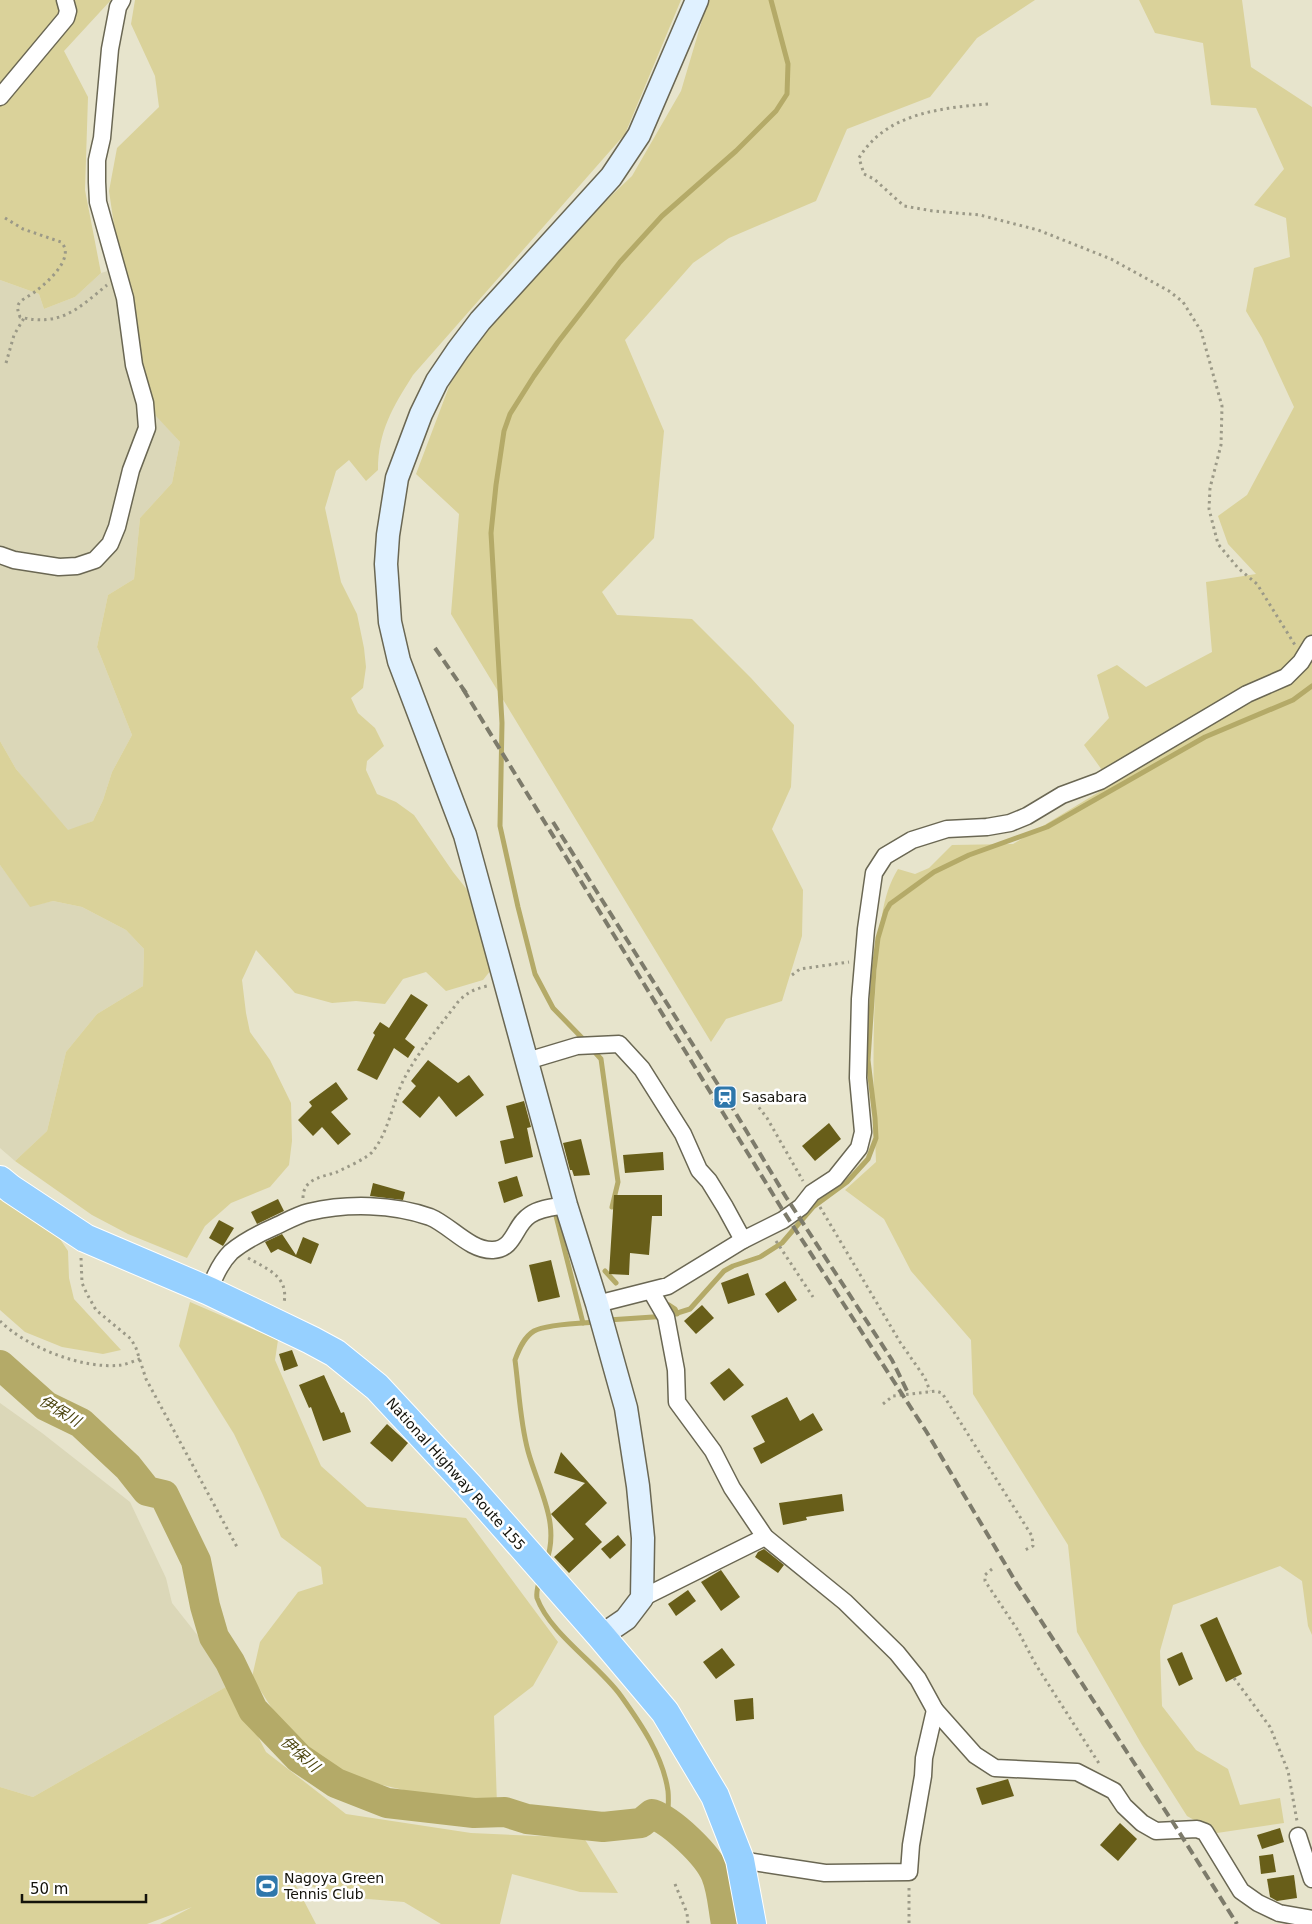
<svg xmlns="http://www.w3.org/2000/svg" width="1312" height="1924" viewBox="0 0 1312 1924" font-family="'DejaVu Sans','Noto Sans JP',sans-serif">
	<rect width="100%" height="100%" fill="#e7e4cc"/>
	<g fill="#dbd7b8">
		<polygon points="124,266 136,346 156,415 180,442 172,483 140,518 134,579 108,595 97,647 132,735 112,772 103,800 93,821 68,831 16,769 0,741 0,280 39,294 44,309 75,297 101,273"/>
		<polygon points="0,865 30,906 53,901 82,907 126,930 144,949 143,986 97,1014 66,1052 47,1131 15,1161 0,1148"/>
		<polygon points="0,1403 42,1433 130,1502 166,1578 172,1603 206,1646 231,1684 33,1797 0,1787"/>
	</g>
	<g fill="#dad29a">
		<polygon points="0,0 111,0 64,51 88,97 85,190 101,273 75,297 44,309 39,294 0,280"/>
		<path d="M135,0h546l-56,134 -212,241c-20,32 -35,56 -35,95l-12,11 -17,-21 -13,11 -11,37 16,74 16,32 7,34 2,19 -3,21 -12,10 7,15 17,15 9,18 -17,15 -1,9 11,24 19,8 18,13 39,57 16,20 22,78 -8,10 -37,11 -20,-19 -23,7 -18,25 -29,-3 -24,2 -37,-10 -39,-43 -14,30 4,33 4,19 20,28 21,43 1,38 -3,24 -19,22 -39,16 -26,23 -18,32 -59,-24 -36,-19 -77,-54 32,-30 19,-79 31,-38 46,-28 1,-37 -18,-19 -44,-23 -29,-6 -23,6 -30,-42v-124l16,28 52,61 25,-9 10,-21 9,-28 20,-37 -35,-88 11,-52 26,-16 6,-61 32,-35 8,-41 -24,-26 -20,-70 -21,-114 -6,-41 8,-43 42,-41 -4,-31 -24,-52z"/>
		<polygon points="708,0 1035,0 977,38 930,97 847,129 816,201 729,238 693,263 625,340 664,431 654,538 602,592 617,615 692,619 751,678 794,725 791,787 772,829 803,890 802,936 782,1001 726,1019 711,1042 451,614 459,514 416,474 450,384 489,324 575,230 632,176 681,91"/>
		<path d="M1139,0h103l9,67 61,40v1528l-4,-9 -6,-45 -22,-15 -107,39 -13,46 2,55 34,44 32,19 12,36 40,-7 4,25 -67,10 -30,-17 -45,-71 -65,-113 -9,-87 -95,-151 -2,-54 -60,-69 -27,-52 -39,-29 31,-28c-3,-69 -4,-132 1,-200 3,-31 4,-66 21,-93l17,5 14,-6 23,-23 61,-1 99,-60 -28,-39 25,-27 -12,-43 20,-10 29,22 66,-35 -6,-70 50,-8 -28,-30 -10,-28 29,-21 47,-88 -32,-69 -16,-27 8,-43 36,-11 -4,-39 -32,-13 30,-36 -28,-61 -45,-3 -8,-62 -48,-10z"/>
		<polygon points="0,1194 54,1230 68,1251 69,1278 74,1299 121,1350 103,1354 62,1347 25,1332 0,1310"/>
		<polygon points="190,1302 278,1340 275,1360 321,1466 367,1507 466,1518 558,1642 533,1686 494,1716 497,1805 429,1796 357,1779 292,1740 252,1677 260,1642 298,1592 323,1584 321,1567 281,1537 262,1493 234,1434 179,1346"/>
		<polygon points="231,1684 266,1752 346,1814 471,1833 584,1838 618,1893 580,1892 512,1874 500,1924 441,1924 404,1902 344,1897 293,1880 316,1924 160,1924 192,1907 147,1924 0,1924 0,1787 33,1797"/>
	</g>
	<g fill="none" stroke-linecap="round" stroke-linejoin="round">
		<g stroke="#b4aa68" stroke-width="5">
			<polyline points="586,1042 553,1008 535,974 518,907 500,826 502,723 491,533 496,485 504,431 510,414 534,376 558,342 620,262 662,216 736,151 776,111 787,94 788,64 771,0"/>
			<polyline points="592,1049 601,1059 618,1182 612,1207"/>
			<polyline points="554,1208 583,1323"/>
			<polyline points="605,1271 616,1283"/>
			<polyline points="669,1305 675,1309 677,1314"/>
			<polyline points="608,1320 668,1316 690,1309 724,1271 733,1266 760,1257 782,1243 813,1207 847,1182 868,1159 876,1138 875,1118 868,1060 874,970 878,938 886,911 890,904 934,872 969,855 1047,827 1205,737 1293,700 1312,686"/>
			<path d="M546,1562c15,-38 -8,-74 -18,-111 -8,-29 -9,-61 -13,-91 4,-11 9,-23 19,-29 12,-7 48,-8 63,-9"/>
			<path d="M540,1579c-2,6 -4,13 -3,19 13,36 62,67 84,98 20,28 42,60 47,95 1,10 0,21 -1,30"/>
		</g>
		<path stroke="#b4aa68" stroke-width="30" d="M0,1365l46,41 35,17 47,44 19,24 17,4 32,66 9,45 9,31 16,25 23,48 46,48 37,25 51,20 87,10 31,-1 22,7 76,8 38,-4 11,-9c20,7 56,41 64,61 6,14 7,33 10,49"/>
	</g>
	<g fill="#685e19">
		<polygon points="411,994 428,1005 405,1039 415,1047 408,1058 394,1048 377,1080 357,1070 375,1035 373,1033 380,1022 389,1028"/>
		<polygon points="428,1060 458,1083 469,1075 484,1095 456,1117 439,1096 420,1118 402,1102 416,1086 411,1081"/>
		<polygon points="336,1082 348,1099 331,1112 351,1134 338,1145 322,1127 313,1136 298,1120 312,1106 309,1102"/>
		<polygon points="524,1101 531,1127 527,1128 533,1157 505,1164 500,1141 514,1138 506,1106"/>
		<polygon points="829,1123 841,1139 815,1161 802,1146"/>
		<polygon points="581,1139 590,1175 574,1176 572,1170 570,1170 563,1143"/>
		<polygon points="663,1152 664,1170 625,1173 623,1155"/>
		<polygon points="517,1176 523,1196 504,1203 498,1182"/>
		<polygon points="373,1183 405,1192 403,1200 370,1196"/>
		<polygon points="614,1195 662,1195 662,1216 652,1216 649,1255 630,1253 629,1275 609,1274"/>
		<polygon points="278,1199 284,1211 257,1224 251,1212"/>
		<polygon points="219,1220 234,1228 223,1246 209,1238"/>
		<polygon points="282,1234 296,1255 303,1237 319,1244 311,1264 278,1249 271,1253 265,1242"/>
		<polygon points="551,1260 560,1297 538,1302 529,1265"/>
		<polygon points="748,1273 755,1295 728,1304 721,1283"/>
		<polygon points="785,1281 797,1300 778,1313 765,1294"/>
		<polygon points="702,1305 714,1318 696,1334 684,1321"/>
		<polygon points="292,1350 298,1366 284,1371 279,1354"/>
		<polygon points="729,1368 744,1385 724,1401 710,1383"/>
		<polygon points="324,1375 341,1413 344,1412 351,1432 323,1441 311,1407 309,1408 299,1385"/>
		<polygon points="787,1397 800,1421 813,1413 823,1430 761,1464 753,1448 765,1442 751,1416"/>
		<polygon points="387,1424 408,1443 392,1462 370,1443"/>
		<polygon points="561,1452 607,1503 585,1524 602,1542 569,1573 554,1557 574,1539 551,1514 585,1483 554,1473"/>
		<polygon points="842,1494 844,1511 806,1517 807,1520 783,1525 779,1503"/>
		<polygon points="618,1535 626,1545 610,1559 601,1549"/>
		<polygon points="764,1549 784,1565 778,1573 755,1557 758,1552"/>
		<polygon points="721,1570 740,1597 721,1611 701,1582"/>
		<polygon points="688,1590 696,1601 676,1616 668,1604"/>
		<polygon points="1217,1617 1242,1674 1226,1682 1200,1625"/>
		<polygon points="722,1648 735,1665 716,1679 703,1662"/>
		<polygon points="1182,1652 1193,1679 1179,1686 1167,1659"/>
		<polygon points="753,1698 754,1719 736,1721 734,1700"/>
		<polygon points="1008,1779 1014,1796 982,1805 976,1788"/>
		<polygon points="1120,1823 1137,1839 1118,1861 1100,1845"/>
		<polygon points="1280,1828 1284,1842 1262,1849 1257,1835"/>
		<polygon points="1273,1854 1276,1872 1261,1874 1259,1856"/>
		<polygon points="1294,1875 1297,1898 1277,1901 1270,1897 1267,1879"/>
	</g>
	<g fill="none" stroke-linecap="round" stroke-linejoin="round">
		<g stroke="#6a6753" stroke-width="19">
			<g id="street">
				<polyline points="0,97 66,18 68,11 65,0"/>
				<polyline points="0,555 14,560 59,567 77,566 95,560 110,544 117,527 131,470 147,428 145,403 134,365 125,298 98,202 97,182 97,160 102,138 110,49 118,7 122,0"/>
				<polyline points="527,1061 577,1046 619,1044 642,1069 683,1134 699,1170 709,1181 725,1207 743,1240"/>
				<path d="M209,1291c5,-14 11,-28 22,-39 13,-11 27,-18 43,-25 11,-5 23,-12 35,-15 38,-9 84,-8 121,5 20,8 40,34 63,33 22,-1 21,-25 37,-35 10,-7 25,-8 36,-10"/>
				<polyline points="651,1291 666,1317 676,1370 677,1402 713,1451 732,1488 765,1537 845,1602 897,1653 918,1679 935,1710 975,1755 995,1768 1077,1772 1114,1791 1124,1806 1142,1823 1156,1831 1197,1829 1205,1832 1241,1891 1258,1903 1279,1913 1312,1919"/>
				<polyline points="597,1304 668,1286 743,1240 783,1220 801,1207 812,1193 835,1178 859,1148 863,1132 858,1078 860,999 866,929 874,873 885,856 912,840 947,829 987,827 1010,823 1027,816 1062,795 1100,781 1247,694 1286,677 1301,662 1312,644"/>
				<polyline points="642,1598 765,1537"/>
				<polyline points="1298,1836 1312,1879"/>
				<polyline points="740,1860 825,1873 909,1872 911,1845 923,1776 924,1758 935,1710"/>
			</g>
		</g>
		<g stroke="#6a6753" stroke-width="25">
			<polyline id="secondary" points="601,1636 626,1619 642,1598 643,1538 638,1486 626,1408 597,1304 566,1205 465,835 399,661 390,622 386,564 388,535 397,478 421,414 437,381 458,350 480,321 611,177 639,135 697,0"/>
		</g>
		<g stroke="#fff" stroke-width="30">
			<polyline id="highway" points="0,1180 11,1189 85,1238 209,1291 311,1340 335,1353 377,1387 468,1485 601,1636 665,1712 715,1796 740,1860 752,1924"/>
		</g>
		<g stroke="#9b9987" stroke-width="3" stroke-dasharray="2.5 4" stroke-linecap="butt">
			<path d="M988,104c-47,4 -102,9 -129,54l5,16 10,5 30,27 29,5 47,4 58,15 73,29 58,32 14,11 18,29 21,75 -1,39 -11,43 -1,21 9,35 20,24 19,16 38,61"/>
			<path d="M5,218l18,11 38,13c15,15 -13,40 -25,49 -5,4 -12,7 -16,11 -4,5 -2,9 0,15 40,10 58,-8 87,-32"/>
			<polyline points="6,363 14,335 24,318"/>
			<polyline points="792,975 800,969 849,962"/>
			<polyline points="751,1097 767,1118 803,1181"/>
			<path d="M303,1198c0,-20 20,-21 34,-26 8,-4 31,-14 36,-21 16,-20 19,-47 30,-70 14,-28 36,-54 55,-79 9,-10 17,-13 29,-16"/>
			<polyline points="820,1207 900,1342 925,1378 930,1391"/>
			<polyline points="776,1241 813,1297"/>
			<polyline points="81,1258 82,1283 87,1294 96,1310 131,1339 136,1348 146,1379 237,1547"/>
			<path d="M248,1258c19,11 41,18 36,45"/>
			<path d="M0,1321c26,26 84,49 121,44 6,-1 13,-4 19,-6"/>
			<polyline points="883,1404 893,1396 936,1391 942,1393 1032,1536 1033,1546 1025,1550"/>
			<polyline points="992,1569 985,1575 985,1581 1017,1629 1036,1665 1100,1765"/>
			<polyline points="1234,1678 1270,1727 1288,1771 1297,1821"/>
			<polyline points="675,1884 687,1913 688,1924"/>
			<polyline points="909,1888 909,1924"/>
		</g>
		<use href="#street" stroke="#fff" stroke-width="16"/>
		<use href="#secondary" stroke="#e0f1ff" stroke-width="22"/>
		<use href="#highway" stroke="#96d0ff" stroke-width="28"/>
		<g stroke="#7d7b6b" stroke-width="4" stroke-dasharray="10 5" stroke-linecap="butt">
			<polyline points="435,648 466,693"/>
			<polyline points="463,689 782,1209 926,1431 1017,1584 1174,1824 1237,1924"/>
			<polyline points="553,822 732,1107 786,1197 892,1360 908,1393"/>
		</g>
	</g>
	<defs>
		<g id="station-square" transform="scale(1.25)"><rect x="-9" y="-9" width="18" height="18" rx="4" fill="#2e77ab" stroke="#fff"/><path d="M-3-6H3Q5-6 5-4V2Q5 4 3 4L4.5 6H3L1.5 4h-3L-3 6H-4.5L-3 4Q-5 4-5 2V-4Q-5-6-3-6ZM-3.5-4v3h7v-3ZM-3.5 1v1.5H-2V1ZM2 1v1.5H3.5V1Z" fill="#fff"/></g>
		<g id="stadium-square" transform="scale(1.25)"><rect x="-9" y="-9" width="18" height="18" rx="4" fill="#2e77ab" stroke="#fff"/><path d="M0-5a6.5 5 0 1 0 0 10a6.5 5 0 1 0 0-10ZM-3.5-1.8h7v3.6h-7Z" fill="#fff"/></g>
	</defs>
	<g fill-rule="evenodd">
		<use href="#station-square" x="725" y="1097"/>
		<use href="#stadium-square" x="267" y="1886"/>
	</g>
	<g text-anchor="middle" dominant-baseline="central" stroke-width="5" stroke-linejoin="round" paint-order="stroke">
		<g font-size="14" fill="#14130b" stroke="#fff" text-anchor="start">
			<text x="742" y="1097">Sasabara</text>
			<text x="284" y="1878">Nagoya Green<tspan x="284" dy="16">Tennis Club</tspan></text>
		</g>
		<g font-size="14" fill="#14130b" stroke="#fff">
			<text transform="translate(456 1474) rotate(48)">National Highway Route 155</text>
		</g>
		<g font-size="15" font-style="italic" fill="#4d4611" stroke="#fff">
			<text transform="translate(60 1411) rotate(31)">伊保川</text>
			<text transform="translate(300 1754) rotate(41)">伊保川</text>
		</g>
	</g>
	<path d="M22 1894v8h124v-8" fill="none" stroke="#14130b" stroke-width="2.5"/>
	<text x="30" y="1894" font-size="15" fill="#14130b" stroke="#ffffff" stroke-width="4" paint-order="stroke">50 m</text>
</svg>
